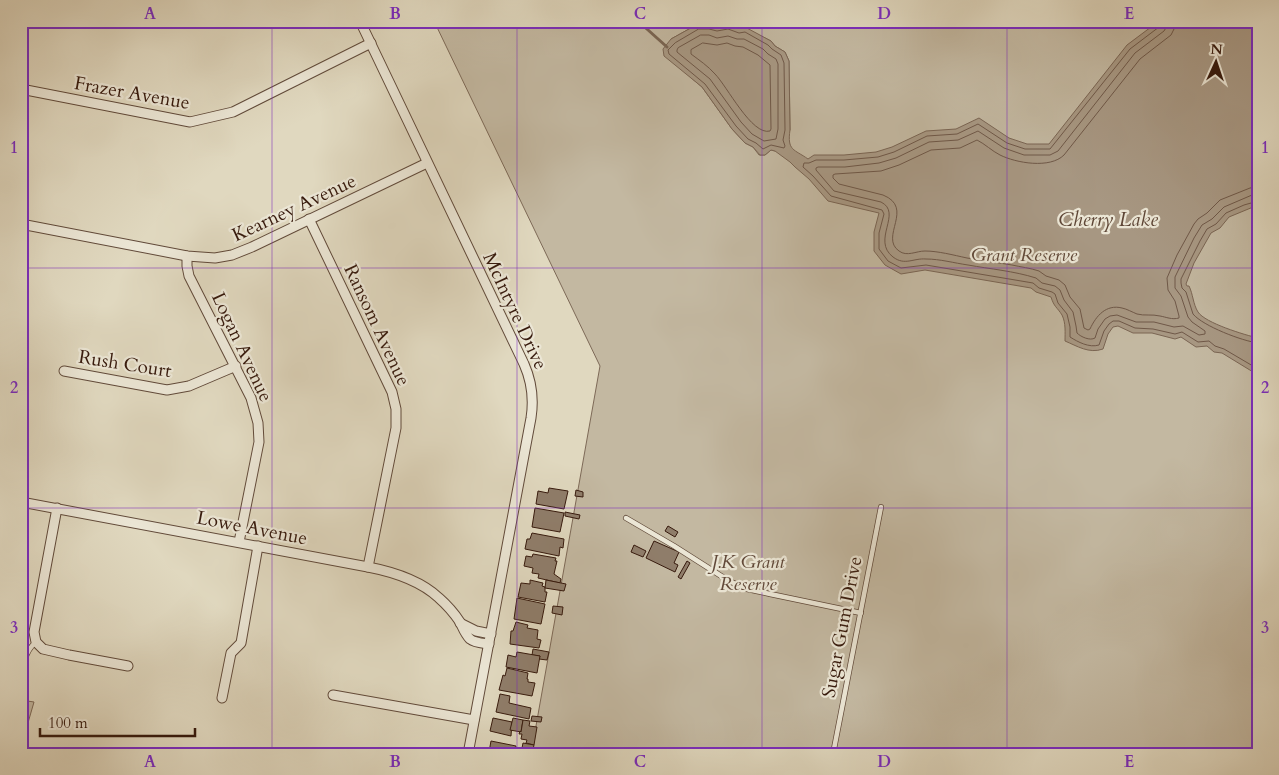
<svg xmlns="http://www.w3.org/2000/svg" width="1279" height="775" viewBox="0 0 1279 775" font-family="Cardo,serif">
	<rect width="100%" height="100%" fill="#e0d8bf"/>
	<filter id="stains"><feTurbulence type="fractalNoise" baseFrequency=".004" numOctaves="4"/><feColorMatrix values="0 0 0 0 .2 0 0 0 0 .09 0 0 0 0 .02 0 0 0 .5 -.17"/></filter>
	<radialGradient id="worn" r=".72"><stop offset=".6" stop-color="#630" stop-opacity="0"/><stop offset="1" stop-color="#630" stop-opacity=".3"/></radialGradient>
	<g fill="#c3b8a1" stroke="#7d6957" fill-rule="evenodd">
		<path d="M434,21h824v733h-727l69,-388zM698,24h12l7,2 16,-1 6,3 3,-1 29,14 4,5 10,6 4,9 1,69 -15,21 -4,-1 -6,5h-6l-6,-8 -8,-4 -13,-14 -30,-42 -13,-11 -18,-37z"/>
		<polygon points="21,700 34,702 21,747"/>
	</g>
	<path fill="#a79782" stroke="#7a6553" d="M1159,21h99v184l-29,12 -9,11 -9,5 -17,30 -8,21 1,2h2c4,8 4,18 9,26 7,11 47,23 60,26v37l-36,-22 -8,-1 -7,-6 -11,1 -15,-10 -6,2 -23,-6h-19l-15,-7 -5,1 -5,7 -5,15c-14,5 -26,-3 -38,-8 0,-8 1,-18 -3,-26 -5,-8 -8,-8 -11,-18l-15,-5 -5,-4 -106,-18 -24,4 -16,-9 -11,-14v-19l5,-19 -51,-12 -19,-22 -14,-12 -5,-5 -15,-11 -4,-1 -6,5h-5l-7,-8 -8,-4 -13,-14 -30,-42 -38,-31 -1,-7 8,-10 27,-15h12l7,2 11,-2 5,1 6,3 6,-1 26,14 4,5 10,6 4,9 1,69c-3,21 4,19 18,29l6,-4h30l32,-3 16,-5 34,-16 30,-2 23,-11 30,20 18,6h22l78,-99z"/>
	<g fill="none" stroke-linecap="round" stroke-linejoin="round">
		<g stroke="#6f5848" stroke-width="1">
			<path d="M1161,21v3l-2,3 -29,22 -80,100h-25l-18,-6 -29,-19 -21,10 -30,2 -33,16 -16,5 -34,3h-28l-7,3h-5l-1,4 10,9 18,20 51,14 2,4 -5,19v16l9,12 13,7 25,-3 107,18 6,5 13,4 3,2 3,9 9,11 3,13v10c8,5 19,11 29,8l5,-14 5,-7 4,-3h6l16,7 18,1 22,5 7,-2 16,10 11,-1 6,5 9,3 34,20"/>
			<path d="M1168,21l-1,5 -3,5 -29,22 -77,98 -8,4h-26l-20,-7 -26,-17 -20,9 -29,2 -33,16 -17,5 -34,4h-27l-2,1v2l18,21 47,11c22,11 -10,38 12,55 12,9 20,1 33,2 14,0 28,4 42,6 22,4 46,6 68,13l6,5 13,3 5,4 4,10 9,12 3,14 1,7c4,4 13,8 18,5l3,-9 7,-10 5,-3 7,-1 19,7h18l20,5 9,-1 16,9 6,-1v-3l-13,-9 -4,-5 -7,-21 -6,-8v-11l19,-39 8,-13 10,-6 12,-12 28,-12h6"/>
			<path d="M1175,21l-1,8 -3,6 -31,24 -76,96c-14,14 -48,8 -64,0 -8,-4 -15,-11 -23,-15l-17,8 -29,2 -32,15 -18,6 -46,3 -2,1v3l6,6 44,11c32,13 -4,42 16,56 8,6 17,0 26,0 13,0 28,4 42,7 15,2 30,5 45,7 9,2 18,3 27,6l7,5 13,4 6,5 5,12 10,12 4,19 4,2 2,-1c6,-13 16,-25 32,-21 5,1 10,4 15,6 7,2 15,0 23,2 6,1 12,4 19,2v-2l-4,-15 -7,-11 -1,-12 10,-23 17,-31 4,-5 9,-6 13,-13 30,-12 8,-1"/>
			<polygon points="699,29 709,29 717,31 728,29 739,33 745,32 768,45 772,49 781,55 784,63 785,130 783,140 785,146 784,148 771,145 763,149 756,143 748,139 736,126 705,84 669,54 668,50 675,43"/>
			<polygon points="701,35 709,35 717,38 728,36 737,39 744,39 763,49 768,54 776,59 778,64 778,129 776,139 764,141 752,134 741,122 710,79 677,52 677,50 678,48"/>
			<path d="M703,43l14,2 10,-2 8,3 8,1 15,8 12,10 1,64 -1,2c-18,5 -43,-45 -55,-57 -7,-8 -16,-14 -24,-20v-4z"/>
			<path d="M1258,201l-14,4 -18,8 -10,11 -9,5 -7,12 -19,38v4l1,5 4,4 7,22c10,12 49,27 65,29"/>
		</g>
		<polyline stroke="#7a6553" stroke-width="3" points="638,21 667,47"/>
	</g>
	<g fill="#8f7d6a" stroke="#371a0d">
		<polygon points="549,488 568,491 564,509 536,504 538,491 548,493"/>
		<polygon points="576,490 583,492 583,497 575,496"/>
		<polygon points="535,508 564,513 560,532 532,527"/>
		<polygon points="565,512 580,515 579,519 565,516"/>
		<polygon points="668,526 678,532 675,537 665,531"/>
		<polygon points="532,533 564,539 563,548 560,547 559,556 525,549 527,539 530,539"/>
		<polygon points="654,541 679,552 674,563 678,565 675,572 646,558"/>
		<polygon points="634,545 646,551 643,557 631,552"/>
		<polygon points="533,554 556,558 555,561 557,561 554,574 561,579 560,583 538,578 539,574 532,573 533,568 524,566 526,556 532,557"/>
		<polygon points="687,561 690,563 681,579 678,577"/>
		<polygon points="530,580 543,583 542,586 545,587 545,592 547,592 545,602 518,597 521,583 530,584"/>
		<polygon points="546,580 566,584 564,591 545,588"/>
		<polygon points="517,598 545,604 541,624 514,619"/>
		<polygon points="553,606 563,607 562,615 552,613"/>
		<polygon points="516,622 528,625 527,628 538,630 537,639 541,640 539,648 510,644 511,631 513,631"/>
		<polygon points="533,649 549,652 547,660 539,659 540,656 532,655"/>
		<polygon points="517,652 540,656 537,673 506,667 508,655 516,657"/>
		<polygon points="507,668 528,673 527,679 528,679 528,682 535,683 532,696 499,690 503,675 505,676"/>
		<polygon points="500,694 510,696 509,703 531,708 529,719 496,712"/>
		<polygon points="532,716 542,717 541,722 531,721"/>
		<polygon points="493,718 512,722 511,736 490,731"/>
		<polygon points="513,718 523,720 521,732 510,730"/>
		<polygon points="523,720 530,721 529,726 537,727 534,745 526,743 527,740 521,739 522,734 519,734 520,731 521,732"/>
		<polygon points="491,741 516,746 514,754 491,754 491,752 489,752"/>
		<polygon points="523,743 534,745 532,754 521,753"/>
	</g>
	<g fill="none" stroke-linecap="round" stroke-linejoin="round">
		<g stroke="#614a3a" stroke-width="6">
			<g id="service">
				<polyline points="626,518 674,546 729,581 747,589 770,594 861,613"/>
				<path d="M21,696c2,-19 -1,-41 15,-54"/>
				<polyline points="833,754 881,507"/>
			</g>
		</g>
		<g stroke="#614a3a" stroke-width="11">
			<g id="minor">
				<path d="M360,21l164,343c8,18 10,35 7,54l-63,336"/>
				<polyline points="21,89 190,122 233,112 371,43"/>
				<polyline points="309,219 392,392 396,409 396,428 368,567"/>
				<polyline points="21,224 187,256 215,258 232,255 252,247 427,163"/>
				<polyline points="187,256 187,266 189,276 251,398 258,423 259,442 239,542"/>
				<polyline points="64,371 167,390 189,386 236,366"/>
				<path d="M21,502l347,65c26,5 52,13 71,31 8,7 15,15 21,24 3,6 5,12 10,17 5,4 12,4 19,5"/>
				<polyline points="57,508 34,632 36,642 43,649 69,655 128,666"/>
				<polyline points="460,623 476,631 491,634"/>
				<polyline points="333,695 474,720"/>
				<polyline points="222,698 231,653 241,643 258,546"/>
			</g>
		</g>
		<use href="#service" stroke="#ebe6d5" stroke-width="4.5"/>
		<use href="#minor" stroke="#ebe6d5" stroke-width="9"/>
	</g>
	<path fill="none" stroke="#7b2cbf" stroke-width="1" stroke-opacity="0.55" d="M272,21v733M517,21v733M762,21v733M1007,21v733M21,268h1237M21,508h1237"/>
	<g text-anchor="middle" dominant-baseline="central" stroke-width="4.5" stroke-linejoin="round" paint-order="stroke">
		<g font-size="19" fill="#371a0d" stroke="#ebe6d5">
			<text transform="translate(132 93) rotate(10)">Frazer Avenue</text>
			<text transform="translate(294 208) rotate(-25)">Kearney Avenue</text>
			<text transform="translate(515 311) rotate(65)">McIntyre Drive</text>
			<text transform="translate(377 325) rotate(65)">Ransom Avenue</text>
			<text transform="translate(242 347) rotate(65)">Logan Avenue</text>
			<text transform="translate(125 364) rotate(9)">Rush Court</text>
			<text transform="translate(252 528) rotate(11)">Lowe Avenue</text>
			<text transform="translate(842 627) rotate(-79)">Sugar Gum Drive</text>
		</g>
		<g font-size="19" font-style="italic" fill="#614939" stroke="#ebe6d5">
			<text x="1024" y="255">Grant Reserve</text>
			<text x="748" y="562">J.K Grant<tspan x="748" dy="22">Reserve</tspan></text>
		</g>
		<g font-size="20" font-style="italic" fill="#5e4636" stroke="#ebe6d5">
			<text x="1108" y="219">Cherry Lake</text>
		</g>
	</g>
	<rect width="1279" height="775" fill="none" stroke="#e0d8bf" stroke-width="55"/>
	<g transform="translate(1216 62) rotate(3)" stroke="#ebe6d5" stroke-width="4" paint-order="stroke">
	<path d="M0-4L9 19L0 12L-9 19Z" fill="#371a0d"/>
	<text y="-8" font-size="14" font-weight="bold" text-anchor="middle" fill="#371a0d">N</text>
	</g>
	<path d="M40 728v8h155v-8" fill="none" stroke="#371a0d" stroke-width="2.5"/>
	<text x="48" y="728" font-size="15" fill="#371a0d" stroke="#ebe6d5" stroke-width="4" paint-order="stroke">100 m</text>
	<rect x="28" y="28" width="1224" height="720" fill="none" stroke="#7b2cbf" stroke-width="2"/>
	<g font-size="16" text-anchor="middle" font-weight="bold" fill="#7b2cbf">
		<text x="150" y="19">A</text>
		<text x="395" y="19">B</text>
		<text x="640" y="19">C</text>
		<text x="884" y="19">D</text>
		<text x="1129" y="19">E</text>
		<text x="14" y="153">1</text>
		<text x="1265" y="153">1</text>
		<text x="14" y="393">2</text>
		<text x="1265" y="393">2</text>
		<text x="14" y="633">3</text>
		<text x="1265" y="633">3</text>
		<text x="150" y="767">A</text>
		<text x="395" y="767">B</text>
		<text x="640" y="767">C</text>
		<text x="884" y="767">D</text>
		<text x="1129" y="767">E</text>
	</g>
	<rect width="100%" height="100%" filter="url(#stains)"/>
	<rect width="100%" height="100%" fill="url(#worn)"/>
</svg>
